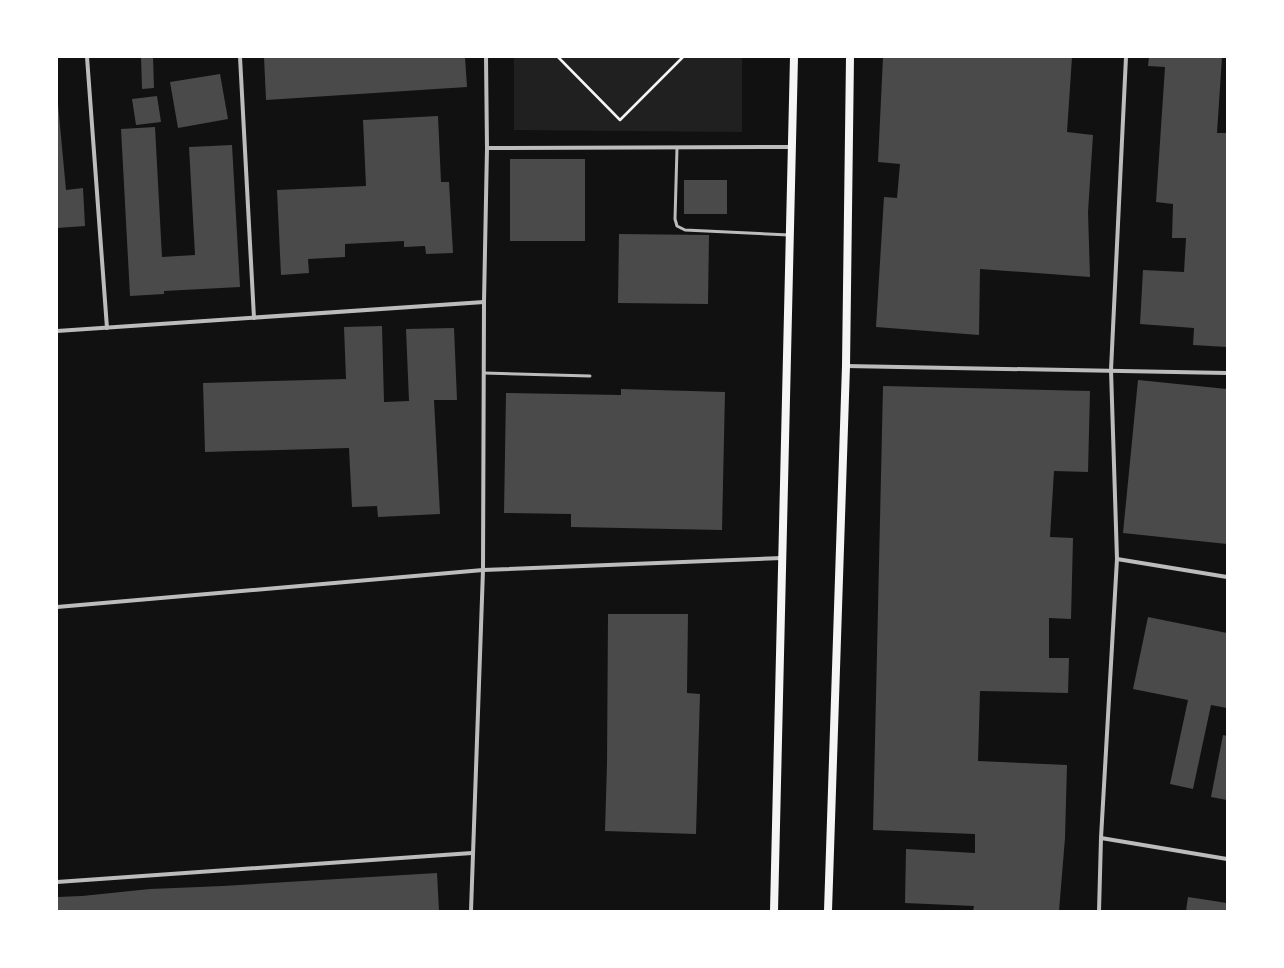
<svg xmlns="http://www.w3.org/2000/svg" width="1284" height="968" viewBox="0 0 1284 968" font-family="'Archivo Narrow',sans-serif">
	<rect width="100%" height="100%" fill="#111"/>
	<polygon fill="#202020" points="514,57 742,57 742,132 514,130"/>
	<g fill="#4a4a4a">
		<polygon points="141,57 153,57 154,88 142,89"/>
		<polygon points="264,57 465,57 467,87 266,100"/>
		<polygon points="883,57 1072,57 1067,132 1093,135 1088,212 1090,277 980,269 979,335 876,327 884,197 897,198 900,164 878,162"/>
		<polygon points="1149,57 1222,57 1217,133 1227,133 1227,347 1193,345 1194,328 1140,324 1143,270 1184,272 1186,238 1172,238 1173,204 1156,202 1165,67 1148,66"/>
		<polygon points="220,74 228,119 178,128 170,82"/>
		<polygon points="157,96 161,122 136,125 132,99"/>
		<polygon points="57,104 58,104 66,190 83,188 85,226 57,228"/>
		<polygon points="438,116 441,182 449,182 453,253 426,254 425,246 404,247 404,241 345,244 345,257 308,259 309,273 281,275 277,190 366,186 363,120"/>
		<polygon points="155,127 162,257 195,255 189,147 232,145 240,287 164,291 164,294 130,296 121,129"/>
		<rect x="510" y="159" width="75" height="82"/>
		<rect x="684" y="180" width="43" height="34"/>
		<polygon points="619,234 709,235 708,304 618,303"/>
		<polygon points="382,326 384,402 409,401 406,329 454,328 457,400 434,400 440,514 378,517 377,506 352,507 349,448 205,452 203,383 346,379 344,327"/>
		<polygon points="1138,380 1227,389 1227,544 1123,533"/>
		<polygon points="883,386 1090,391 1088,472 1054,471 1050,537 1073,538 1071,619 1049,618 1049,658 1069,658 1068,693 980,691 978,761 1067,765 1065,838 1059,911 973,911 974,906 905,903 906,849 975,853 975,834 873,830"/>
		<polygon points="621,389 725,392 722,530 571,527 571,514 504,513 506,393 621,395"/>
		<polygon points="608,614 688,614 687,693 700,694 696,834 605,831 607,764"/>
		<polygon points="1148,617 1227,633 1227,708 1211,705 1193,789 1170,784 1188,700 1133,689"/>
		<polygon points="1223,735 1227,736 1227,800 1211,797"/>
		<polygon points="437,873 439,911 57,911 57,897 82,896 150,889 223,886"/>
		<polygon points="1188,897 1227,903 1227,911 1186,911"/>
	</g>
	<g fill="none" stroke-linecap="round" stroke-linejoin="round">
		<polyline stroke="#f5f5f5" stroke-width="2.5" points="558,57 620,120 683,57"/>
		<g stroke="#bcbcbc" stroke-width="3">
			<polyline points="677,148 675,219 677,226 685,230 789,235"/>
			<polyline points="484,373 590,376"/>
		</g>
		<g stroke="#bcbcbc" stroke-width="4">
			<polyline points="87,57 107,328"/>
			<polyline points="240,57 254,318"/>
			<polyline points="487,148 792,147"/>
			<polyline points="57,331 484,302"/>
			<polyline points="846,366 1227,373"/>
			<polyline points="1117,559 1227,577"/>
			<polyline points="57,607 483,570 782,558"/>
			<polyline points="1101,838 1227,859"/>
			<polyline points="57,882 472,853"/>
			<polyline points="471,911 483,570 484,302 487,148 486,57"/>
			<polyline points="1099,911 1101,838 1117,559 1111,370 1126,57"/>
		</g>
		<g stroke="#f5f5f5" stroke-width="8">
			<polyline points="774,911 794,57"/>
			<polyline points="828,911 846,366 850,57"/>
		</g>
	</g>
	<rect width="1284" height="968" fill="none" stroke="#ffffff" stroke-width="116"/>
</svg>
